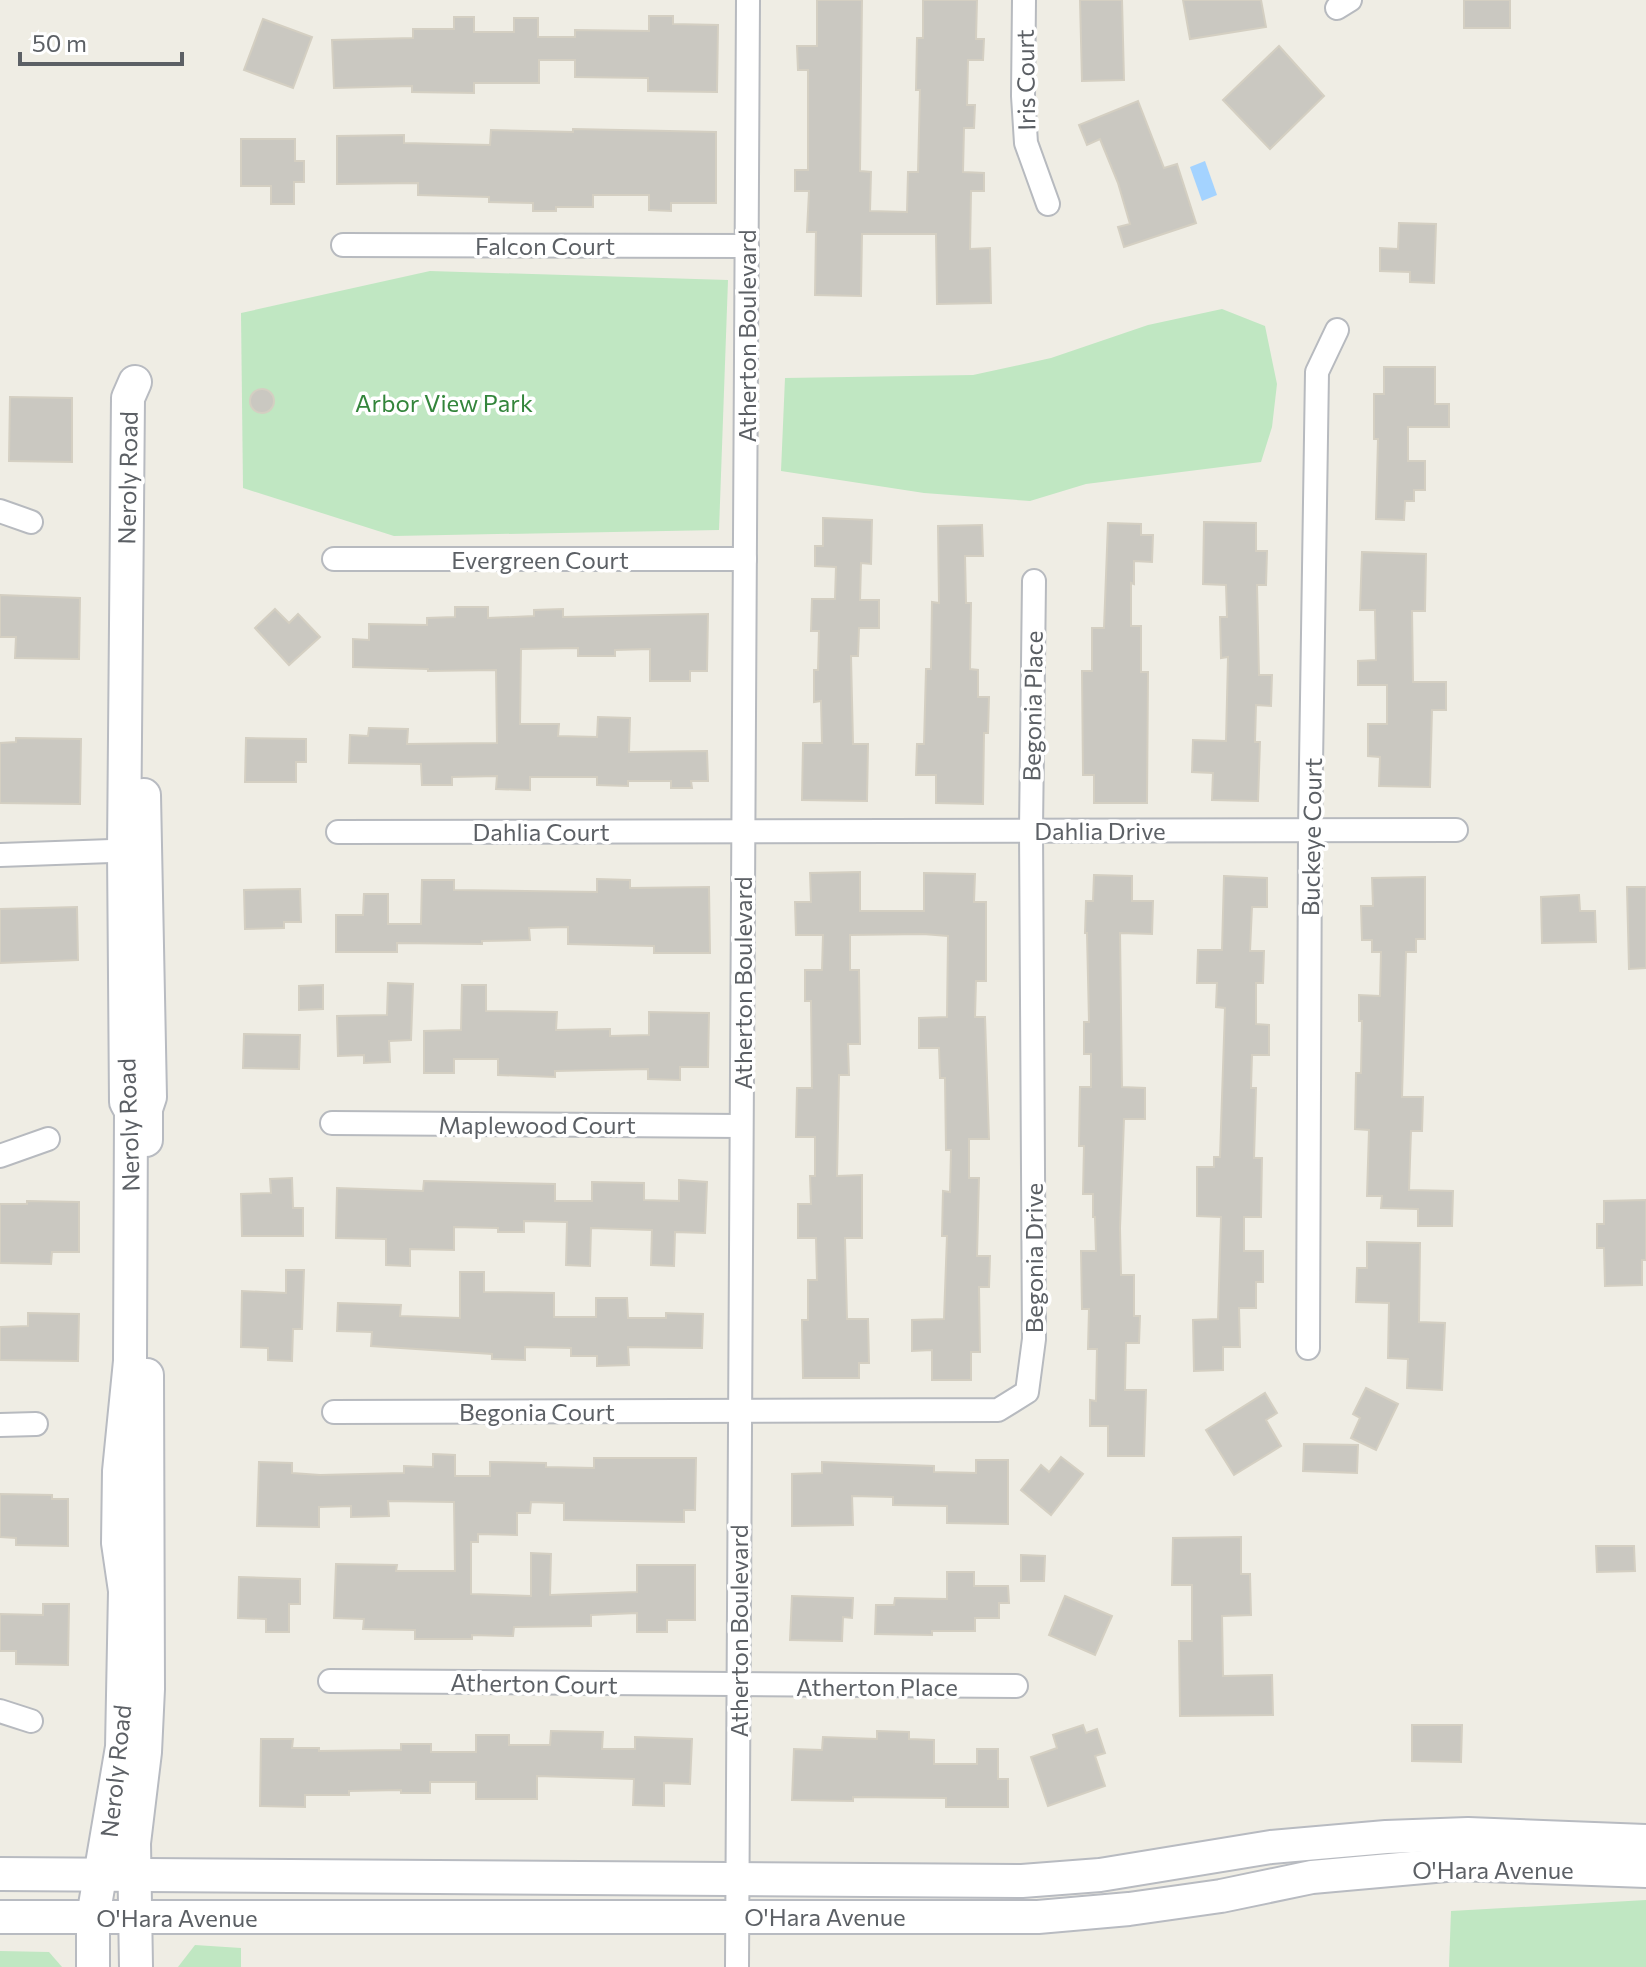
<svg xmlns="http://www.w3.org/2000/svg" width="1646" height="1967" viewBox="0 0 1646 1967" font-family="Commissioner,sans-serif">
	<rect width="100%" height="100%" fill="#efede4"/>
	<g fill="#c0e7c2">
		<polygon points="430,271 728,280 719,530 394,536 243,488 241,313"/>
		<polygon points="1222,309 1265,326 1277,384 1272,427 1261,462 1086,484 1030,501 924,493 781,471 785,378 973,375 1051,358 1148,325"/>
		<polygon points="1646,1900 1646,1967 1449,1967 1451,1911"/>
		<polygon points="195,1945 241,1948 241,1967 178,1967"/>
		<polygon points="0,1951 49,1952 62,1967 0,1967"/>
	</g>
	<polygon fill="#a4d3ff" points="1205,161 1217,195 1202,201 1190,167"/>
	<g fill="#cac8c1" stroke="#d4cfc2" stroke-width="2">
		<polygon points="817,0 862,0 860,171 871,172 870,211 907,212 908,172 918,172 920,90 916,90 917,38 923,38 923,0 977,0 976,39 984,39 983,60 968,60 967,105 975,105 974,128 964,128 963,172 984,173 984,191 971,191 970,249 990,248 991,303 937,304 936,234 862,234 861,296 815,295 816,232 807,232 809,191 795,191 795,170 808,170 808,70 798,70 797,46 817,46"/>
		<polygon points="1080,0 1122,0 1124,80 1082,81"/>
		<polygon points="1183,0 1261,0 1266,27 1190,39"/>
		<rect x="1464" y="0" width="46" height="28"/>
		<polygon points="649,16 673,16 673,24 718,25 717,92 648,91 648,78 575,77 575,60 539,60 539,83 474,83 474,93 412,92 412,86 334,88 332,40 413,38 413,29 454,29 454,17 474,17 474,32 514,32 514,18 538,18 538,37 575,37 575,30 649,31"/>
		<polygon points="263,19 312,37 293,88 244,70"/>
		<polygon points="1279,46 1324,96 1270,149 1223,100"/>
		<polygon points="1138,101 1164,168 1177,164 1196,223 1124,247 1118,227 1130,224 1118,183 1100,139 1087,145 1079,125"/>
		<polygon points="573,129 716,132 716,203 671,203 671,211 649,210 649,195 593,195 593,207 556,207 556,211 533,211 533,203 489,202 489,197 418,195 418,183 337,184 337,136 404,135 404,143 490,145 491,130 573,132"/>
		<polygon points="241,139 295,139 295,161 304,161 304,182 294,182 294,204 271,204 271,186 241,186"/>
		<polygon points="1399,223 1436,224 1434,283 1410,282 1410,272 1380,271 1380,248 1398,249"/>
		<polygon points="1384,367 1435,367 1435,404 1449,404 1449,427 1408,427 1408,461 1425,461 1425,490 1414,490 1414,501 1405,501 1404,520 1376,519 1378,439 1374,439 1374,394 1384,394"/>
		<circle cx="262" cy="401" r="12"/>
		<polygon points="10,397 72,398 72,462 9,461"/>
		<polygon points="823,518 872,520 871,564 861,563 860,600 879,600 879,628 859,628 858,656 851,656 853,744 868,744 867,801 802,800 803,743 822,743 821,701 814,702 814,670 818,670 819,631 811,631 812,599 835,599 836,567 815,566 815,546 823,546"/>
		<polygon points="1204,522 1256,523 1256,551 1267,551 1266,585 1257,585 1259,675 1272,675 1271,706 1256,705 1255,742 1260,742 1258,801 1212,800 1213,773 1192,772 1193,740 1226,741 1228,657 1221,658 1220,617 1227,617 1226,585 1203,584"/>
		<polygon points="1108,523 1141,524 1141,535 1153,535 1152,562 1134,561 1134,584 1131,583 1131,626 1141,626 1141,672 1148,672 1147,803 1094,803 1094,775 1083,775 1082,671 1092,671 1092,628 1104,628"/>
		<polygon points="982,525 983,556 965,556 966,603 971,603 970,669 978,670 978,697 989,697 988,733 984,733 983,804 936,803 936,775 916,775 917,744 924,744 926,669 931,669 932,602 939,603 938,526"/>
		<polygon points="1362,552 1426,554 1425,611 1412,611 1413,682 1446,682 1446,710 1432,710 1430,787 1379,786 1380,757 1368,756 1368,724 1387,724 1387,685 1358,685 1358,661 1376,660 1375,610 1360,610"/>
		<polygon points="0,595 80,598 79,659 15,658 16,637 0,637"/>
		<polygon points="455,607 488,607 488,618 534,616 534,610 563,609 563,617 708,614 707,671 690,671 690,681 650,681 650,649 615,650 615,656 578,656 578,648 521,649 520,724 559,724 558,736 597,737 598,717 630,718 629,752 707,751 708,781 691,781 692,788 671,788 671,781 628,781 628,786 597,785 597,777 530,777 530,790 496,789 497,776 452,777 452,785 422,785 421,764 349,763 350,735 368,736 369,728 408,729 407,744 497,743 496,670 428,671 428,669 353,667 353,639 369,640 369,624 427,625 427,618 455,617"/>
		<polygon points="275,609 289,623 298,614 320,637 289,665 255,628"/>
		<polygon points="16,738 81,739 80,804 0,803 0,743 16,742"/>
		<polygon points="246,738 306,739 306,762 296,762 296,782 245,782"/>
		<polygon points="860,872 860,911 924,911 924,873 975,874 974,902 986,902 986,981 976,981 975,1017 985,1017 989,1139 969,1139 969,1178 979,1178 977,1256 990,1256 989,1287 979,1287 980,1352 971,1352 971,1380 932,1380 932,1350 912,1351 912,1320 944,1319 947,1236 942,1236 943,1191 950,1192 951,1150 946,1150 945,1078 940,1078 939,1048 919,1048 919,1018 947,1017 948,936 923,934 850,935 850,970 859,970 860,1044 848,1044 849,1075 839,1075 837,1176 862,1175 862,1238 845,1238 847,1319 868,1319 869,1363 859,1363 859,1378 803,1378 802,1320 808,1320 808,1280 817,1280 816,1238 798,1238 798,1204 811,1204 810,1176 815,1176 815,1137 796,1137 797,1088 812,1088 811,1001 805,1001 805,970 822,970 823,935 796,935 795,902 811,902 810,873"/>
		<polygon points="1094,875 1132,876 1132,901 1153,901 1152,934 1120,933 1122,1087 1145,1088 1145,1119 1124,1119 1120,1228 1121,1275 1134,1275 1134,1316 1140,1316 1139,1343 1126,1343 1125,1390 1146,1390 1144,1456 1108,1456 1108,1426 1090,1426 1090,1400 1096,1401 1097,1349 1088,1349 1089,1309 1082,1309 1081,1251 1096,1251 1095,1217 1093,1217 1093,1194 1083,1194 1084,1146 1079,1146 1080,1087 1091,1087 1091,1054 1084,1054 1084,1022 1089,1022 1087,933 1085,933 1086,901 1093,901"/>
		<polygon points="1224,876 1267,878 1267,907 1252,907 1250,951 1264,951 1263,983 1256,983 1256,1024 1269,1025 1269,1055 1252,1055 1251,1088 1256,1088 1254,1158 1262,1158 1261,1217 1244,1217 1244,1251 1263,1251 1263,1282 1256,1282 1256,1308 1239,1308 1240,1347 1223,1347 1223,1370 1194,1371 1193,1320 1218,1319 1221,1217 1197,1216 1197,1167 1214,1167 1214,1157 1220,1157 1225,1008 1216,1007 1217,983 1197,983 1198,950 1222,950"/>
		<polygon points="1425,877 1425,939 1416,939 1416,952 1406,952 1402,1097 1423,1097 1422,1131 1411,1131 1409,1190 1453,1191 1452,1226 1418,1226 1418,1209 1381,1208 1382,1196 1367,1196 1369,1130 1355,1129 1356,1073 1361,1073 1362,1021 1359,1021 1359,995 1380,996 1381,952 1372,952 1372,940 1362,940 1361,906 1373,906 1372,878"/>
		<polygon points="597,879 630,880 630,888 709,887 710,953 654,953 654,946 568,944 568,927 529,928 530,940 482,941 482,944 397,943 397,952 336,952 336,915 363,915 364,894 388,894 388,924 421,924 422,880 454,880 454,890 597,892"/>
		<polygon points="1627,887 1646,887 1646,968 1629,969"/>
		<polygon points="300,889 301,922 284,922 284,928 245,929 244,890"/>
		<polygon points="1579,895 1580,911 1595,911 1596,942 1542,943 1541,897"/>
		<polygon points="77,907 78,960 0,963 0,909"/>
		<polygon points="388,983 413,984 411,1040 389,1041 390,1062 364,1063 364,1055 338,1056 337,1016 387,1015"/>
		<polygon points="323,985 323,1009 299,1010 299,986"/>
		<polygon points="462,985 486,985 486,1011 557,1012 556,1030 610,1029 610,1036 649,1035 649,1012 709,1013 708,1067 680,1067 680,1080 648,1079 648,1069 555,1071 555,1077 498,1075 498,1059 454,1059 454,1073 424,1073 424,1031 461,1030"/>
		<polygon points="244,1034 300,1035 299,1069 243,1068"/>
		<polygon points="292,1178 293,1208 303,1208 303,1236 242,1236 241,1194 271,1193 270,1179"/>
		<polygon points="679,1180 707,1182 705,1233 675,1232 674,1266 651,1265 652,1230 591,1228 590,1266 566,1265 567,1222 524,1221 524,1232 498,1232 498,1228 454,1227 454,1250 410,1249 410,1266 386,1265 386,1239 336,1238 337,1188 423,1191 424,1181 555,1184 555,1201 592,1201 592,1182 644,1183 644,1200 679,1201"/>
		<polygon points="1646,1200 1646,1260 1642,1260 1642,1285 1605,1286 1604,1248 1597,1248 1597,1224 1604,1224 1604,1201"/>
		<polygon points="27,1201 79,1202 79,1252 52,1252 51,1264 0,1263 0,1204 27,1204"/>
		<polygon points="1367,1242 1420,1243 1419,1322 1445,1323 1442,1390 1407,1388 1408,1359 1388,1358 1389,1303 1356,1302 1357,1268 1367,1268"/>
		<polygon points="286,1270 304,1270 302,1329 293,1329 292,1361 268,1360 268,1348 241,1347 242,1291 286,1293"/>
		<polygon points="460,1272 484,1272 484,1292 554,1293 554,1317 596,1317 596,1298 627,1298 628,1318 666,1318 666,1313 703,1314 702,1348 628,1347 629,1365 597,1366 597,1356 571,1356 571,1348 525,1347 525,1360 492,1359 492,1354 371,1346 372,1332 337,1331 338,1303 401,1305 400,1316 460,1318"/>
		<polygon points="28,1313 79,1314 78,1361 0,1360 0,1327 28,1326"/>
		<polygon points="1366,1388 1398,1404 1376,1450 1351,1438 1360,1418 1353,1414"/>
		<polygon points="1265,1393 1277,1413 1266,1420 1281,1446 1234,1475 1206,1430"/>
		<polygon points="1304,1444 1358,1445 1357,1473 1303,1471"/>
		<polygon points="433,1454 455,1455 455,1476 490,1476 490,1462 546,1463 546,1467 594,1468 594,1458 696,1458 695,1510 684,1510 684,1522 564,1520 564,1503 531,1502 530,1513 517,1513 517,1535 478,1534 478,1542 471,1542 471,1594 531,1596 531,1553 551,1554 550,1595 637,1592 637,1565 695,1565 695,1620 667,1620 667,1632 637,1632 637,1613 591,1615 591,1626 514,1627 513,1636 472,1635 472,1639 415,1639 415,1630 363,1629 364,1619 334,1618 336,1564 397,1565 396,1571 455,1571 454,1502 388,1501 389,1516 351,1517 351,1506 319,1507 319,1527 257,1526 259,1462 292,1463 292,1473 320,1475 404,1473 404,1466 433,1467"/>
		<polygon points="1061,1457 1083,1474 1051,1515 1021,1490 1041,1465 1049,1472"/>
		<polygon points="976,1460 1008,1460 1008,1524 947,1523 947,1506 893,1505 893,1497 852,1496 853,1525 792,1526 792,1474 822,1473 822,1462 934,1466 934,1472 976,1473"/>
		<polygon points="0,1494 52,1495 52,1499 68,1499 68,1546 16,1545 16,1538 0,1537"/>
		<polygon points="1241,1537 1241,1574 1250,1574 1251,1615 1222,1616 1223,1676 1272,1675 1273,1715 1180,1716 1179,1641 1192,1641 1192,1585 1172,1585 1173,1538"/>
		<polygon points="1596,1546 1634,1546 1635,1571 1597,1572"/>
		<polygon points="1021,1555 1045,1556 1044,1581 1021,1581"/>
		<polygon points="947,1572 974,1572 974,1586 1008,1586 1009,1603 999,1603 999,1618 975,1618 975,1631 932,1631 932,1635 875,1634 876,1605 894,1605 895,1598 947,1599"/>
		<polygon points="239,1577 300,1579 300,1604 289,1604 289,1632 266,1632 266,1619 238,1618"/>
		<polygon points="792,1596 853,1598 852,1618 843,1617 842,1641 790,1640"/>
		<polygon points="1065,1596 1112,1616 1095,1655 1049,1635"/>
		<polygon points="43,1604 69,1604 68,1665 16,1664 16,1651 0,1651 0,1614 43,1615"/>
		<polygon points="1083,1725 1086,1733 1097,1729 1105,1753 1095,1756 1105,1786 1048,1806 1031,1757 1057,1748 1053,1735"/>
		<polygon points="1412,1725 1462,1725 1461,1762 1412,1761"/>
		<polygon points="551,1731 603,1732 602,1749 635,1749 635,1737 692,1739 690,1784 664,1783 664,1806 633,1805 634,1779 537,1776 537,1799 476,1799 476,1782 430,1782 430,1793 401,1793 401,1790 349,1791 349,1795 305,1795 305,1807 260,1806 261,1739 293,1739 292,1748 319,1748 319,1751 401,1750 401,1744 431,1744 431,1752 476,1752 476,1735 509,1735 509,1745 550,1745"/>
		<polygon points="877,1731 909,1732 909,1739 934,1740 934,1764 977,1764 977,1749 998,1749 998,1779 1008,1779 1008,1807 946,1807 946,1798 853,1797 853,1801 792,1800 794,1749 822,1750 823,1737 877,1739"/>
	</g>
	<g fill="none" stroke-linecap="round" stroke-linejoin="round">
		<g stroke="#b7babf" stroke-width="26">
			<g id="street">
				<polyline points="1024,0 1023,96 1026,143 1048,204"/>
				<polyline points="1337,8 1350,0"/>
				<polyline points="343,245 747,246"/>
				<polyline points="0,511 31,522"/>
				<polyline points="334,559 745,559"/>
				<polyline points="338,832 1456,830"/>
				<polyline points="0,855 139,850"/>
				<polyline points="332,1123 741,1126"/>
				<polyline points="0,1156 48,1139"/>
				<polyline points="1308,1348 1310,830 1317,372 1337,330"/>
				<polyline points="334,1412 998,1410 1027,1392 1034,1339 1031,830 1034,581"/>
				<polyline points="0,1425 36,1424"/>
				<polyline points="330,1681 1016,1686"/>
				<polyline points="0,1711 31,1721"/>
				<polyline points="737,1967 748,0"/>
			</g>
		</g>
		<g stroke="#b8bbc1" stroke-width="36">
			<g id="secondary">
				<polyline points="144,795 150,1097 146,1109 146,1140"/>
				<polyline points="0,1874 1022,1881 1100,1875 1271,1847 1386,1837 1468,1834 1646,1841"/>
				<polyline points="0,1917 1038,1917 1129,1909 1221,1896 1312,1877 1457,1864 1646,1871"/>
				<polyline points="93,1967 93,1917 122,1747 125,1591 118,1543 119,1471 130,1361 131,1111 126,1102 124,850 128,398 135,382"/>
				<polyline points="136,1967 134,1843 145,1752 148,1689 147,1375"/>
			</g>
		</g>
		<use href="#street" stroke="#fff" stroke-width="22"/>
		<use href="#secondary" stroke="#fff" stroke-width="32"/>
	</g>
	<g text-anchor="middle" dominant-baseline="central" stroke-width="7" stroke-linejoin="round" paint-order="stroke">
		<g font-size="24" fill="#5c6065" stroke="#fff">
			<text transform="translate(1025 80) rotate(-91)">Iris Court</text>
			<text x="545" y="245">Falcon Court</text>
			<text transform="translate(746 336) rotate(-90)">Atherton Boulevard</text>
			<text transform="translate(127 478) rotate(-89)">Neroly Road</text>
			<text x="540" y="559">Evergreen Court</text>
			<text transform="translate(1032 706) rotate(-89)">Begonia Place</text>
			<text x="1100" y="830">Dahlia Drive</text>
			<text x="541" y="831">Dahlia Court</text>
			<text transform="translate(1311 837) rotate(-89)">Buckeye Court</text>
			<text transform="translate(742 983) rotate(-90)">Atherton Boulevard</text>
			<text x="537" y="1124">Maplewood Court</text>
			<text transform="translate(128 1125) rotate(-92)">Neroly Road</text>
			<text transform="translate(1033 1258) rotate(-90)">Begonia Drive</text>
			<text x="537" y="1411">Begonia Court</text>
			<text transform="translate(738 1631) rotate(-90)">Atherton Boulevard</text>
			<text transform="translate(534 1683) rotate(1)">Atherton Court</text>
			<text x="877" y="1686">Atherton Place</text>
			<text transform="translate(115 1771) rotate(-84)">Neroly Road</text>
			<text x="1493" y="1869">O'Hara Avenue</text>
			<text x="825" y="1916">O'Hara Avenue</text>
			<text x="177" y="1917">O'Hara Avenue</text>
		</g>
		<g font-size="24" fill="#33853b" stroke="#fff">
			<text x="444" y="402">Arbor View Park</text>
		</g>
	</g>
	<path d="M20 52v12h162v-12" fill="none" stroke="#5c6065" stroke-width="4"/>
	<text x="32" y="52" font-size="24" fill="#5c6065" stroke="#ffffff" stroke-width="6" paint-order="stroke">50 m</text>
</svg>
